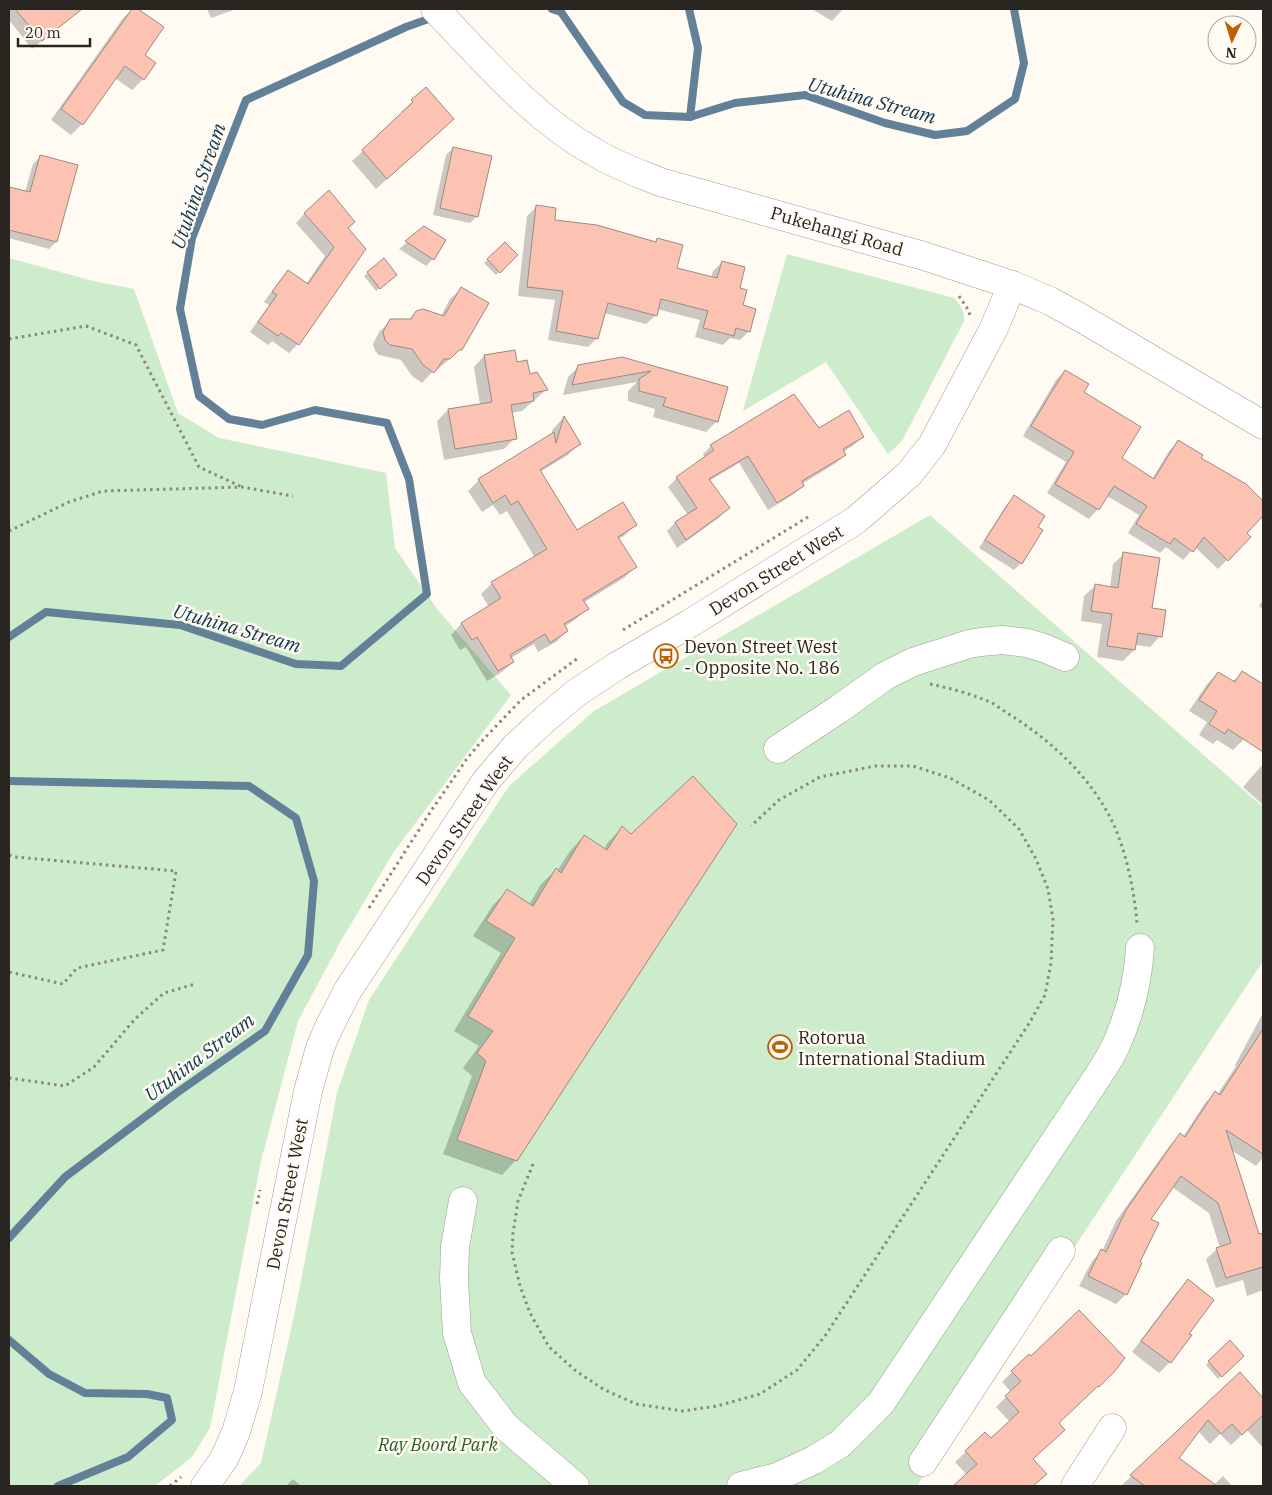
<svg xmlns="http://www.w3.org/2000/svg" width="1272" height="1495" viewBox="0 0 1272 1495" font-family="'IBM Plex Serif',serif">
	<rect width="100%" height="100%" fill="#fffaf2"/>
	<g fill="#cceccb">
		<path d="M787,254l167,44c6,7 11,13 10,23l-62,120 -14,13 -62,-92 -83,49z"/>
		<polygon points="9,258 93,281 134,289 178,413 219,438 386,473 395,548 437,609 511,695 393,853 342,939 298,1021 261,1161 210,1428 192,1457 155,1486 9,1486"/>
		<polygon points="930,515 1263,807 1263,961 917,1486 239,1486 261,1463 296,1307 337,1093 369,1000 509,786 594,711"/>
	</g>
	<g fill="#0003">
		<polygon points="9,9 82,9 32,49 9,20"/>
		<polygon points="133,9 136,9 162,27 143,55 155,63 143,79 132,90 115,78 82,124 71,135 51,120 123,18"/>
		<polygon points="207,9 236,9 211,18"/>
		<polygon points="812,9 843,9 832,21"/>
		<polygon points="426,89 442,130 376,189 352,161 403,114 401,112"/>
		<polygon points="453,148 477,216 470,223 433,215 446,155"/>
		<polygon points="40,157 76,166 56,242 49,249 9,238 9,188 25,192 33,164"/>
		<polygon points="536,207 553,222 654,243 658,240 676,269 711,278 713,271 722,262 738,289 749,331 740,340 730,338 723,345 695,337 700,320 657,309 656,315 646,324 604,313 597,338 588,347 548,340 555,300 518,296 527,216"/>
		<polygon points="305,213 347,229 298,344 289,353 272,341 268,345 250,332 269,305 264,302 279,281 288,271 306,284 325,256 296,223"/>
		<polygon points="424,228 433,259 426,266 399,249"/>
		<polygon points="505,243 516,255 496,275 484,263"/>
		<polygon points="384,260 393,278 376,291 364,276"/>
		<polygon points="461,289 461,349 438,369 435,369 422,383 412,376 401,360 379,355 375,351 373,344 379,332 390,321 408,320 416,312 441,316 450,299"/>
		<polygon points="484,356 529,375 546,390 522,411 511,413 515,438 504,449 444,460 437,421 448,410 480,405 474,367"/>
		<polygon points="622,358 727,388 717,421 706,432 653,417 655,409 628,401 628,391 637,382 563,395 568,377 579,366"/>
		<polygon points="1065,371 1083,392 1120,459 1152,479 1169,451 1178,442 1199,458 1246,485 1263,502 1263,514 1245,533 1249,537 1218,569 1195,547 1183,560 1166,547 1160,553 1128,533 1139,515 1107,496 1098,509 1089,519 1047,493 1066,462 1023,436 1056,380"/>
		<polygon points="563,418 579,444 568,455 540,472 577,532 635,525 624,536 618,539 635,567 624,578 583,603 587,609 576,619 564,627 567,631 556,642 538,652 534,644 511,658 513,662 502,672 487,681 466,647 460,650 451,635 461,624 489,607 481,594 492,583 535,558 507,511 500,515 493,505 482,512 468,491 479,480 551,435 553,429"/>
		<polygon points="818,430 863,436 854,445 843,452 845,455 836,463 802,484 803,486 794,494 768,510 739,463 709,481 728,508 720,517 677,548 667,531 675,523 688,515 668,487 677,478 705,458 703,454 711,446"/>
		<polygon points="1014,497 1021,563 1014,570 979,548 1007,504"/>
		<polygon points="1124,554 1151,609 1160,636 1150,647 1135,645 1134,650 1123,661 1097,657 1102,624 1081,621 1084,596 1095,586 1110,588 1113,564"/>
		<polygon points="1263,600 1263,609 1259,606"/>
		<polygon points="1243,672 1263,685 1263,709 1244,739 1233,750 1217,740 1213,744 1199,735 1207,722 1189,711 1207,684 1218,673 1232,682"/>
		<polygon points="1263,764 1263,805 1243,787"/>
		<polygon points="622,828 516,1160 502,1175 443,1154 472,1076 463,1068 479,1046 454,1031 501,953 473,936 493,905 507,891 529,905 541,884 556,870 557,871 570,851 584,836 604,849 608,842"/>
		<polygon points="1263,1013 1263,1158 1256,1166 1231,1150 1258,1236 1263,1234 1263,1290 1247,1296 1243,1280 1216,1288 1206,1259 1217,1249 1220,1248 1209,1213 1172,1187 1149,1219 1138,1262 1126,1294 1116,1304 1079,1286 1092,1261 1102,1251 1116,1221 1170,1145 1180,1135 1183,1137 1205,1103 1215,1093 1217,1095 1236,1066 1235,1065"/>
		<polygon points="1188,1281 1187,1334 1190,1336 1170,1362 1159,1373 1132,1352 1177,1292"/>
		<polygon points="1230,1342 1243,1356 1218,1379 1206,1365"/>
		<polygon points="1114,1370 1057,1423 1032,1459 1045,1474 1032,1486 955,1486 967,1475 955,1462 985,1434 991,1440 1010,1422 996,1407 1011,1392 1002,1382 1012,1372"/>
		<polygon points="1240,1374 1263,1399 1263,1448 1247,1430 1231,1445 1220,1434 1210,1444 1198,1431 1178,1458 1214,1485 1223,1476 1232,1486 1121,1486"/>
		<polygon points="293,1479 301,1486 286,1486"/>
	</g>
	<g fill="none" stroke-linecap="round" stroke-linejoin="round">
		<g stroke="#628097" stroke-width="8">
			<polyline points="552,9 561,12 623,102 645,115 690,117 735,103 805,95 885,123 935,135 967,131 1015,99 1024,63 1014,9"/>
			<polyline points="689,9 698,48 690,117"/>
			<polyline points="9,637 46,612 180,625 296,664 341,666 427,594 409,479 387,423 315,410 262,425 229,419 199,396 180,309 192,238 246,100 406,27 434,17"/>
			<polyline points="9,781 249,786 296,818 314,881 308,955 265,1031 178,1092 65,1177 9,1238"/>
			<polyline points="9,1340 49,1374 85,1393 147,1394 167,1398 172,1420 128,1457 58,1486"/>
		</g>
	</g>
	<g fill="#fcc2b2" stroke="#998b86">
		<polygon points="15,9 82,9 42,41"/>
		<polygon points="132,9 138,9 164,27 145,55 156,63 144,80 125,66 83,125 61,109"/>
		<polygon points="426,87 454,119 387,179 362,150 413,102 411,100"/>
		<polygon points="453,147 492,156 478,217 440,208"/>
		<polygon points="40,155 78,165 57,242 9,230 9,187 30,192"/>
		<polygon points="329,190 355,222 348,228 366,249 299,345 281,333 278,336 258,322 277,295 272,292 288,270 308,284 334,247 304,213"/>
		<polygon points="536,205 556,208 555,220 597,225 656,242 657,238 683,245 677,268 717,278 722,261 745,267 740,288 747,290 743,305 756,309 750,332 736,328 734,336 703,328 708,311 661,299 657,316 608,303 598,339 556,331 563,291 527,287"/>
		<polygon points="424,226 446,240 434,260 405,241"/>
		<polygon points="505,242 518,255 500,273 487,259"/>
		<polygon points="384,258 397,275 380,289 367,272"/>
		<polygon points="461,287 489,303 462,350 459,350 450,359 444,359 434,373 423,365 412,349 390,345 385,340 383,332 390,319 411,319 416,311 423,309 444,316"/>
		<polygon points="515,350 517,362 527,360 530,374 537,372 548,390 533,393 534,401 511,405 517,439 455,449 448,409 492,402 484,355"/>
		<polygon points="622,357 728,387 718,422 663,406 666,398 639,391 639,379 651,371 572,385 578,365"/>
		<polygon points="1065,370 1089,384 1084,392 1141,427 1122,458 1154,479 1178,440 1203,455 1201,458 1246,484 1263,501 1263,516 1247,533 1251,537 1228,561 1204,537 1193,552 1174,538 1170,544 1136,524 1147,506 1114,486 1099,510 1055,484 1074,452 1031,426"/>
		<polygon points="794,394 819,428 849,410 864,437 843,449 846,455 802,481 804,486 777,503 748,456 709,479 730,508 686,540 675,522 697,508 676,477 714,450 710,445"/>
		<polygon points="564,416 581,444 540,470 577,530 623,502 637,525 618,537 637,567 583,600 589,609 564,624 568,631 550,643 545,634 510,655 514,662 498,671 477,637 472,640 461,623 501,598 491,582 547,549 518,501 511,505 505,495 493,503 478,479 554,432 556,443"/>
		<polygon points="1014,495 1045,516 1038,527 1043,530 1022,564 985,540"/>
		<polygon points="1123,552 1160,558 1152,608 1166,610 1162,637 1138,633 1135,650 1107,646 1112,614 1091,611 1095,584 1118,588"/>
		<polygon points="1242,671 1263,684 1263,752 1228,729 1225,734 1209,724 1217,711 1199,700 1218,672 1235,682"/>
		<polygon points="693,776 737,824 517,1161 457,1140 486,1061 477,1053 493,1031 468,1016 515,938 486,921 507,889 533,906 556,868 561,873 584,835 607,850 622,826 631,834"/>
		<polygon points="1263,1029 1263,1154 1226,1130 1259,1234 1263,1233 1263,1267 1226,1278 1216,1248 1231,1243 1218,1203 1181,1176 1151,1219 1159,1223 1140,1262 1142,1263 1127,1295 1088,1276 1101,1249 1106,1252 1126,1210 1180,1133 1185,1137 1215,1091 1220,1095"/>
		<polygon points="1188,1279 1214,1300 1189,1334 1192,1335 1171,1363 1141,1341"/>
		<polygon points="1079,1310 1125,1358 1115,1371 1099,1387 1098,1386 1059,1423 1065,1430 1033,1459 1047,1474 1033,1486 953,1486 977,1464 965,1451 985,1432 991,1438 1019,1412 1005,1396 1021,1381 1011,1371 1029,1354 1031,1356"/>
		<polygon points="1230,1340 1244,1356 1222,1377 1208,1361"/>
		<polygon points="1240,1372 1263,1398 1263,1415 1242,1435 1232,1424 1221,1434 1208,1420 1179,1458 1217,1486 1145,1486 1130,1475"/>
	</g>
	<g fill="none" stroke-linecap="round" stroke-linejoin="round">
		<g stroke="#a39b90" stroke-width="29">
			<g id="minor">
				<polyline points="778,749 839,709 885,676 913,662 969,644 981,642 1002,640 1027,643 1044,648 1065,657"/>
				<polyline points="463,1201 455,1247 454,1279 457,1333 472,1383 506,1427 575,1486"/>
				<polyline points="923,1462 1061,1251"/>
				<path d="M741,1486l36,-9 37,-17 26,-16 41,-41 215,-324c7,-11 15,-22 20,-34 14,-31 22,-64 24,-97"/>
				<polyline points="1075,1486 1112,1428"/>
			</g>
		</g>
		<g stroke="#a39b90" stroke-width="29">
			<g id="major">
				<path d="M435,9c49,51 97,108 159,143 21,13 44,21 66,30l264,74 88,29 38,16 33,18 180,106"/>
				<polyline points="205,1486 224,1459 236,1432 248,1391 308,1091 320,1048 329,1027 348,990 486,781 515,747 544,720 576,693 617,666 689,624 856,520 909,474 932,445 994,328 1012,285"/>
			</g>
		</g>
		<g stroke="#8b8781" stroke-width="3" stroke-dasharray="2.5 4" stroke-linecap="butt">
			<polyline points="959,296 969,311 970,316"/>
			<polyline points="9,339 86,326 136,345 199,467 242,487"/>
			<polyline points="9,531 69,502 103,491 242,487 293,496"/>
			<polyline points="623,630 808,517"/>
			<path d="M930,684c19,4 38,9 55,16 10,3 18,11 27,16 42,27 79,62 101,107 14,31 21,67 24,100"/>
			<polyline points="9,855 15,857 176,871 163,950 77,968 63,984 9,972"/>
			<polyline points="369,908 431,811 466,760 479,744 521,700 578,658"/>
			<polyline points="9,1078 65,1086 94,1067 135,1019 164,993 195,984"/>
			<polyline points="533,1164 518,1201 513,1234 512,1252 520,1286 530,1313 549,1347 576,1371 603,1389 636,1404 683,1411 717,1406 760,1394 797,1370 825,1336 1030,1022 1045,995 1051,963 1053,919 1048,889 1036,859 1019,829 989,800 950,778 913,766 875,766 820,777 779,800 751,826"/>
			<polyline points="257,1204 260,1190"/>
			<polyline points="170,1486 181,1477"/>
		</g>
		<use href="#minor" stroke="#fff" stroke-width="28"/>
		<use href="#major" stroke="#fff" stroke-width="28"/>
	</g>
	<defs>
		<g id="bus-ring" transform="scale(1.25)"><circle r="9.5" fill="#fffaf2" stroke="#bb6005" stroke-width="1.5"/><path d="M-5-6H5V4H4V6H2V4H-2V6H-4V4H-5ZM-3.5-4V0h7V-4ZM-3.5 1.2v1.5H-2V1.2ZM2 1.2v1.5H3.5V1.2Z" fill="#bb6005"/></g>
		<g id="stadium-ring" transform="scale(1.25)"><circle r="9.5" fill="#fffaf2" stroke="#bb6005" stroke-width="1.5"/><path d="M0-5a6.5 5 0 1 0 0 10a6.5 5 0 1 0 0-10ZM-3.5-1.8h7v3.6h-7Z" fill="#bb6005"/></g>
	</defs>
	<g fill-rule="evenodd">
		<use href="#bus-ring" x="666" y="656"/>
		<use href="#stadium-ring" x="780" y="1047"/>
	</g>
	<g text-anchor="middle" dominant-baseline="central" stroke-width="5" stroke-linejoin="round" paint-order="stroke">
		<g font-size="18" fill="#292622" stroke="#fffaf2">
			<text transform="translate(837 231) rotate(16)">Pukehangi Road</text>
			<text transform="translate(776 570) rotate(-32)">Devon Street West</text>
			<text transform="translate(464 820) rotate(-55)">Devon Street West</text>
			<text transform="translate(287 1194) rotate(-79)">Devon Street West</text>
		</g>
		<g font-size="18" fill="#292622" stroke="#fffaf2" text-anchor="start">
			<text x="684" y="646">Devon Street West<tspan x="684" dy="21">- Opposite No. 186</tspan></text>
			<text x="798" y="1037">Rotorua<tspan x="798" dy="21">International Stadium</tspan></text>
		</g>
		<g font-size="18" font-style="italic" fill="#285d28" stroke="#fffaf2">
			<text x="438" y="1444">Ray Boord Park</text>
		</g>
		<g font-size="19" font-style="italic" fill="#10354d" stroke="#fffaf2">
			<text transform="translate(872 100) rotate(15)">Utuhina Stream</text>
			<text transform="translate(198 186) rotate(-71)">Utuhina Stream</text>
			<text transform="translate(237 628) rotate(16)">Utuhina Stream</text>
			<text transform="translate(199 1057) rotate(-37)">Utuhina Stream</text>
		</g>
	</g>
	<rect width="1272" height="1495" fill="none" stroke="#292622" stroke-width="20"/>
	<g transform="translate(1232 40) rotate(184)"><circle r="24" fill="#fffaf2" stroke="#a9a59f"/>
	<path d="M0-4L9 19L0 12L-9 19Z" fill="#bb6005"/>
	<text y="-8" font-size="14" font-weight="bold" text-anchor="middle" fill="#292622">N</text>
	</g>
	<path d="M18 38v8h72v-8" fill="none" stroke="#292622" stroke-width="2.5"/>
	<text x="25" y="38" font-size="15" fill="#292622" stroke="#fffaf2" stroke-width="4" paint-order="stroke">20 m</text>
</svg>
